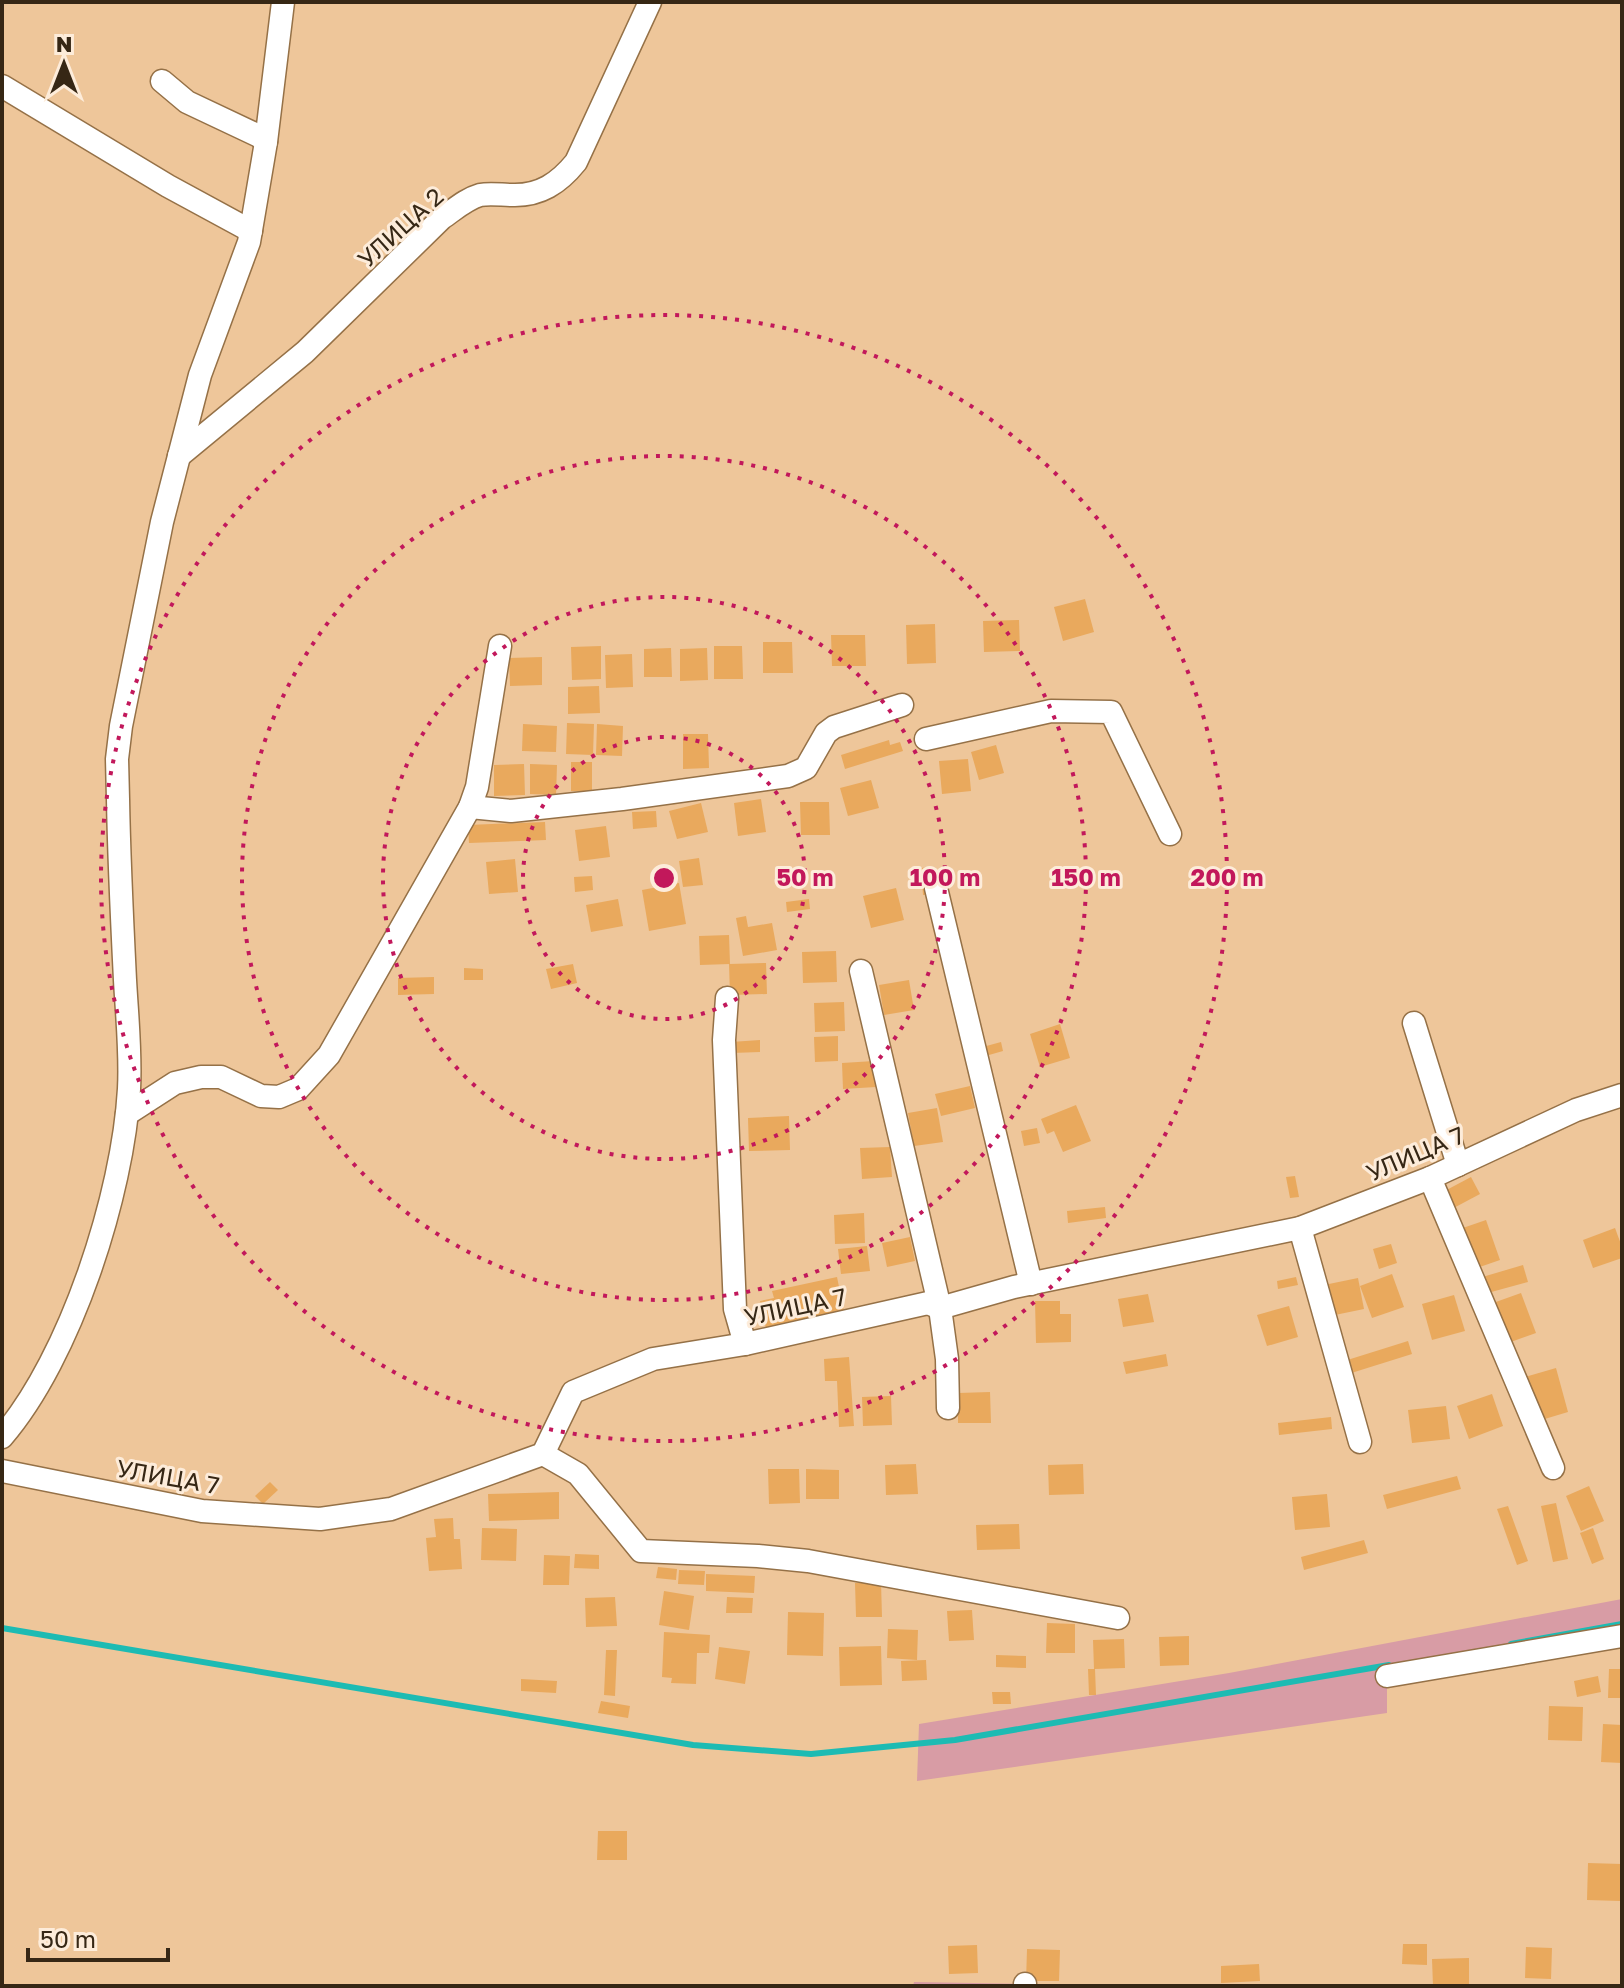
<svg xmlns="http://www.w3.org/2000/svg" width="1624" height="1988" viewBox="0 0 1624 1988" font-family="'Golos Text',sans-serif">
	<rect width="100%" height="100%" fill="#eec69a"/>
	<g fill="#d89ca5">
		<polygon points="1622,1599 1622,1636 1387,1677 1387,1713 917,1781 919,1724 1229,1673"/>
		<polygon points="914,1982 1025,1984 1025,1986 913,1986"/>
	</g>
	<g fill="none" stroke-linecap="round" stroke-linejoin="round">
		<g stroke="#1dbbb3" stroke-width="6">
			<polyline points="2,1628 693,1745 811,1754 955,1740 1389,1665"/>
			<polyline points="1511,1644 1622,1624"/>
		</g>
	</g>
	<g fill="#e9a95d">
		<polygon points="1085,599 1094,632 1063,641 1054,607"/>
		<polygon points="1019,620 1020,651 984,652 983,621"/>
		<polygon points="935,624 936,663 907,664 906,625"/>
		<polygon points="831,635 865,635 866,666 832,666"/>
		<polygon points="763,642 792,642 793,673 763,673"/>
		<polygon points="601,646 601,679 572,680 571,647"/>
		<polygon points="714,646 742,646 743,679 714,679"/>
		<polygon points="671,648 672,677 644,677 644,649"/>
		<polygon points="707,648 708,680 680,681 680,649"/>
		<polygon points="632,654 633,687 606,688 605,655"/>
		<polygon points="542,657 542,685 510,686 509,658"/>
		<polygon points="599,686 600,713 568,714 568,687"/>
		<polygon points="567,723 594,724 593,755 566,754"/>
		<polygon points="523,724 557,726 556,752 522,751"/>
		<polygon points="597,724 623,726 622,756 596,755"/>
		<polygon points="683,734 708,734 709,768 683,769"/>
		<polygon points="889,740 890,745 900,742 903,751 845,769 841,755"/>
		<polygon points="996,745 1004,773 979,780 971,752"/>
		<polygon points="968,759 971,791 942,794 939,761"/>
		<rect x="571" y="762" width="21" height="29"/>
		<polygon points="524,764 525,795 494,796 494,765"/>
		<polygon points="530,764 557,765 556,795 530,794"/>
		<polygon points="871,780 879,808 848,816 840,788"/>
		<polygon points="761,799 766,832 738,836 734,803"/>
		<polygon points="800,802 829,802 830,835 801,835"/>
		<polygon points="701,803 708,832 677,839 669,811"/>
		<polygon points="656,811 657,827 633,829 632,812"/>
		<polygon points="545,822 546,840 469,843 468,825"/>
		<polygon points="606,826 610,857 579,861 575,830"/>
		<polygon points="699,858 703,885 683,887 679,861"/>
		<polygon points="515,859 518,892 489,894 486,862"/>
		<polygon points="931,867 934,894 923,895 921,868"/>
		<polygon points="592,876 593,890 575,892 574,877"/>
		<polygon points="679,883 686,924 649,931 642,890"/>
		<polygon points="896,888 904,920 871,928 863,896"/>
		<polygon points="618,899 623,926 591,932 586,905"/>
		<polygon points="809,899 810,909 787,912 786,902"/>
		<polygon points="746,916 748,927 772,923 777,950 743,956 736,918"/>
		<polygon points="729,935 730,964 700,965 699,936"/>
		<polygon points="836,951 837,982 803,983 802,952"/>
		<polygon points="766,963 767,994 730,995 729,964"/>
		<polygon points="573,964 577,983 551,989 546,969"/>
		<polygon points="464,968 483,969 483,980 464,980"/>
		<polygon points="434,977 434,994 398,995 398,978"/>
		<polygon points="909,980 914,1010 884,1015 879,985"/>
		<polygon points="844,1002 845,1031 815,1032 814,1003"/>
		<polygon points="1060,1024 1070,1058 1040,1067 1030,1034"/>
		<polygon points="838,1036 838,1061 815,1062 814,1037"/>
		<polygon points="760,1040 760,1052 732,1053 731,1042"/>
		<polygon points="1001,1042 1003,1051 982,1057 979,1048"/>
		<polygon points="874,1061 876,1087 843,1089 842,1063"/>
		<polygon points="970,1086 975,1108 941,1116 935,1094"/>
		<polygon points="1076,1105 1091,1141 1063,1152 1054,1131 1047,1134 1041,1119"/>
		<polygon points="937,1108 943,1142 914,1146 908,1113"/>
		<polygon points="789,1116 790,1150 749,1151 748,1118"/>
		<polygon points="1037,1128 1040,1143 1024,1146 1021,1131"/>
		<polygon points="890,1147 892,1177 862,1179 860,1148"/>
		<polygon points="1295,1176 1299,1197 1290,1198 1286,1177"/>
		<polygon points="1471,1177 1480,1194 1448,1211 1439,1194"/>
		<polygon points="1105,1207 1106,1218 1068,1223 1067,1211"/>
		<polygon points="864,1213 865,1243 835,1244 834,1215"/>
		<polygon points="1486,1220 1500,1260 1471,1270 1457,1230"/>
		<polygon points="1615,1228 1622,1247 1622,1258 1593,1268 1583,1240"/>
		<polygon points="910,1237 915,1261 887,1267 882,1243"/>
		<polygon points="1391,1244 1397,1263 1379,1269 1373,1249"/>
		<polygon points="867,1246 870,1271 841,1274 838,1249"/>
		<polygon points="1523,1265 1528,1282 1484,1294 1479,1278"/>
		<polygon points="1392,1274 1404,1307 1372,1318 1360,1286"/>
		<polygon points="837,1277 845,1316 767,1333 760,1301 774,1298 772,1291"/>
		<polygon points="1296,1277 1298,1285 1278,1289 1277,1281"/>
		<polygon points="1358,1278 1364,1309 1330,1316 1324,1285"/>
		<polygon points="1521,1293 1536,1333 1508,1343 1493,1303"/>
		<polygon points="1148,1294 1154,1322 1123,1327 1118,1299"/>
		<polygon points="1454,1295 1465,1331 1432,1340 1422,1304"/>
		<polygon points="1035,1301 1060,1301 1060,1314 1071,1314 1071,1342 1036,1343"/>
		<polygon points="1289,1306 1298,1337 1267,1346 1257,1315"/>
		<polygon points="1408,1341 1412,1354 1345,1375 1341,1362"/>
		<polygon points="1166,1354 1168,1366 1126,1374 1123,1362"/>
		<polygon points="849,1357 854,1426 839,1427 837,1381 825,1381 824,1359"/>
		<polygon points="1556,1368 1568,1412 1538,1421 1525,1377"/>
		<polygon points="990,1392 991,1423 958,1423 958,1393"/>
		<polygon points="1492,1394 1503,1426 1469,1439 1457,1406"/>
		<polygon points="891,1396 892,1425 863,1426 862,1397"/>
		<polygon points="1446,1406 1450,1439 1412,1443 1408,1410"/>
		<polygon points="1331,1417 1332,1429 1279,1435 1278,1423"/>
		<polygon points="916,1464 918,1494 886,1495 885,1465"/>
		<polygon points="1083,1464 1084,1494 1049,1495 1048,1465"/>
		<polygon points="768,1469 799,1469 800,1503 769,1504"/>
		<polygon points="806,1469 839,1470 839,1499 806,1499"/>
		<polygon points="1457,1476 1461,1489 1387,1509 1383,1495"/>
		<polygon points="270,1482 278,1490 263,1504 255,1496"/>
		<polygon points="1589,1486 1604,1521 1581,1531 1566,1496"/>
		<polygon points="559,1492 559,1519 489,1521 488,1494"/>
		<polygon points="1327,1494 1330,1527 1295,1530 1292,1497"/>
		<polygon points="1556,1503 1568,1559 1553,1562 1541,1506"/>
		<polygon points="1508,1506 1528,1561 1517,1565 1497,1509"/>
		<polygon points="453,1518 454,1539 460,1539 462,1569 429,1571 426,1538 436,1537 434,1519"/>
		<polygon points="1019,1524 1020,1549 977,1550 976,1525"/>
		<polygon points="482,1528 517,1529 516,1561 481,1560"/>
		<polygon points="1593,1528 1604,1559 1592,1564 1580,1533"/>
		<polygon points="1364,1540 1368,1553 1304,1570 1301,1557"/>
		<polygon points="575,1554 599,1555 599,1569 574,1568"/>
		<polygon points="544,1555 570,1556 569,1585 543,1585"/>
		<polygon points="658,1567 677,1569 676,1580 656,1578"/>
		<polygon points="679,1570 705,1571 704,1585 678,1584"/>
		<polygon points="706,1574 755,1576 754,1593 706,1591"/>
		<polygon points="881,1582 882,1617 856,1617 855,1583"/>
		<polygon points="664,1591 694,1596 689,1630 659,1625"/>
		<polygon points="615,1597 617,1626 586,1627 585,1598"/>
		<polygon points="727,1597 753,1598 752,1613 726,1613"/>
		<polygon points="972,1610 974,1640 949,1641 947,1611"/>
		<polygon points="788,1612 824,1613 823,1656 787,1655"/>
		<polygon points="1047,1623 1075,1624 1075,1653 1046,1653"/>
		<polygon points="888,1629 918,1630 917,1660 887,1658"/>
		<polygon points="664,1632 710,1635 709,1653 697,1653 696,1684 671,1683 672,1678 662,1677"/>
		<polygon points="1189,1636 1189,1665 1160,1666 1159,1637"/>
		<polygon points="1124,1639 1125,1668 1095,1669 1096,1695 1089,1695 1088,1669 1094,1669 1093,1640"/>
		<polygon points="881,1646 882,1685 840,1686 839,1647"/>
		<polygon points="719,1647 750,1651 745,1684 715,1679"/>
		<polygon points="606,1650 617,1650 615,1696 604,1695"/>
		<polygon points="996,1655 1026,1656 1026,1668 996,1667"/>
		<polygon points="926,1660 927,1680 902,1681 901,1661"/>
		<polygon points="1609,1669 1622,1669 1622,1698 1608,1698"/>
		<polygon points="1598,1676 1601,1692 1577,1697 1574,1681"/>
		<polygon points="521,1679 557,1681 556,1693 521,1691"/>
		<polygon points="992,1692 1010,1692 1011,1704 993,1704"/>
		<polygon points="601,1701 630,1706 628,1718 598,1713"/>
		<polygon points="1549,1706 1583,1707 1582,1741 1548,1740"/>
		<polygon points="1603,1724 1622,1725 1622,1763 1601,1762"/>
		<polygon points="598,1831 627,1831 627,1860 597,1860"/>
		<polygon points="1588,1863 1622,1864 1621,1901 1587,1900"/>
		<polygon points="1403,1944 1427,1944 1427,1965 1402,1964"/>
		<polygon points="977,1945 978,1973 949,1974 948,1946"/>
		<polygon points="1526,1947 1552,1948 1551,1979 1525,1978"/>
		<polygon points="1027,1949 1060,1950 1059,1981 1026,1981"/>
		<polygon points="1469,1958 1469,1986 1433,1986 1432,1959"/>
		<polygon points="1259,1964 1260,1981 1221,1983 1221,1966"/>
	</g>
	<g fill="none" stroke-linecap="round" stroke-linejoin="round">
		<g stroke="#957147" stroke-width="25">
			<g id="street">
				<polyline points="162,81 187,102 259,136 266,142"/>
				<polyline points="2,86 168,186 251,231"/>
				<path d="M179,456l126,-104 137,-134c12,-8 24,-19 38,-23 10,-2 22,0 32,0 28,1 47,-12 64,-33l74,-160"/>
				<polyline points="926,739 1051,711 1111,712 1170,834"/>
				<polyline points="470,807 511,811 622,799 788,776 806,768 826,733 834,727 902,705"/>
				<polyline points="936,888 1031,1284"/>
				<polyline points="861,971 940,1308 947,1359 948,1408"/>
				<polyline points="727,998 724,1040 735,1309 745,1344"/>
				<polyline points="1414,1023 1458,1165"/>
				<polyline points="127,1114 175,1083 201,1077 221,1077 261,1096 279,1097 298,1089 329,1055 470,807 477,787 500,646"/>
				<polyline points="1430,1178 1553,1468"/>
				<polyline points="1300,1228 1360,1442"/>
				<path d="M2,1437c69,-80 121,-243 127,-348 2,-36 -2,-73 -4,-109 -3,-60 -6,-121 -7,-181l-1,-40 4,-33 41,-204 38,-147 49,-133 17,-100 17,-140"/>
				<polyline points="543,1454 578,1474 641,1551 758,1556 808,1561 1118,1618"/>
				<polyline points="2,1471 202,1511 320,1519 391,1509 543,1454 573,1392 653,1359 745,1344 928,1303 940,1308 1014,1287 1300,1228 1430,1178 1576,1110 1622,1095"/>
				<polyline points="1387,1676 1622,1636"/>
				<polyline points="1025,1984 1025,1986"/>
			</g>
		</g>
		<use href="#street" stroke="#fff" stroke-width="22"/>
	</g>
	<g fill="none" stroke="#c2185b" stroke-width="4" stroke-dasharray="4 8">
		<circle cx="664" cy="878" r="141"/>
		<circle cx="664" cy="878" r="281"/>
		<circle cx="664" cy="878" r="422"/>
		<circle cx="664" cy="878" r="563"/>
	</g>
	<g text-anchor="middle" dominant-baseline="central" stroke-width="6" stroke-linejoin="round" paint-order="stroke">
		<g font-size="24" fill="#362715" stroke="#fdecda">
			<text transform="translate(400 227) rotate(-42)">УЛИЦА 2</text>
			<text transform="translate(1415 1153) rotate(-23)">УЛИЦА 7</text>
			<text transform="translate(795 1306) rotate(-12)">УЛИЦА 7</text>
			<text transform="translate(168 1476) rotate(10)">УЛИЦА 7</text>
		</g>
	</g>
	<circle cx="664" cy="878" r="12" fill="#c2185b" stroke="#fdecda" stroke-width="4"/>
	<g font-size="24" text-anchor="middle" font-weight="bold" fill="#c2185b" stroke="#fdecda" stroke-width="6" stroke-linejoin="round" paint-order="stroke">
		<text x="805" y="886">50 m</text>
		<text x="945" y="886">100 m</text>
		<text x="1086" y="886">150 m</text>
		<text x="1227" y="886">200 m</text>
	</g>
	<rect width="1624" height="1988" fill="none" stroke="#362715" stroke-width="8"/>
	<g transform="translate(64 64)" stroke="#fdecda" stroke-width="6" paint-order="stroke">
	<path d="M0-6L14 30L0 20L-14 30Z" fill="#362715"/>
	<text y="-12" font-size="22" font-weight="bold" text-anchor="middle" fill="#362715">N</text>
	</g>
	<path d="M28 1948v12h140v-12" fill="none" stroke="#362715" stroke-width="4"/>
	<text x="40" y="1948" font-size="24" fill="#362715" stroke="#fdecda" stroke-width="6" paint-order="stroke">50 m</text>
</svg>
